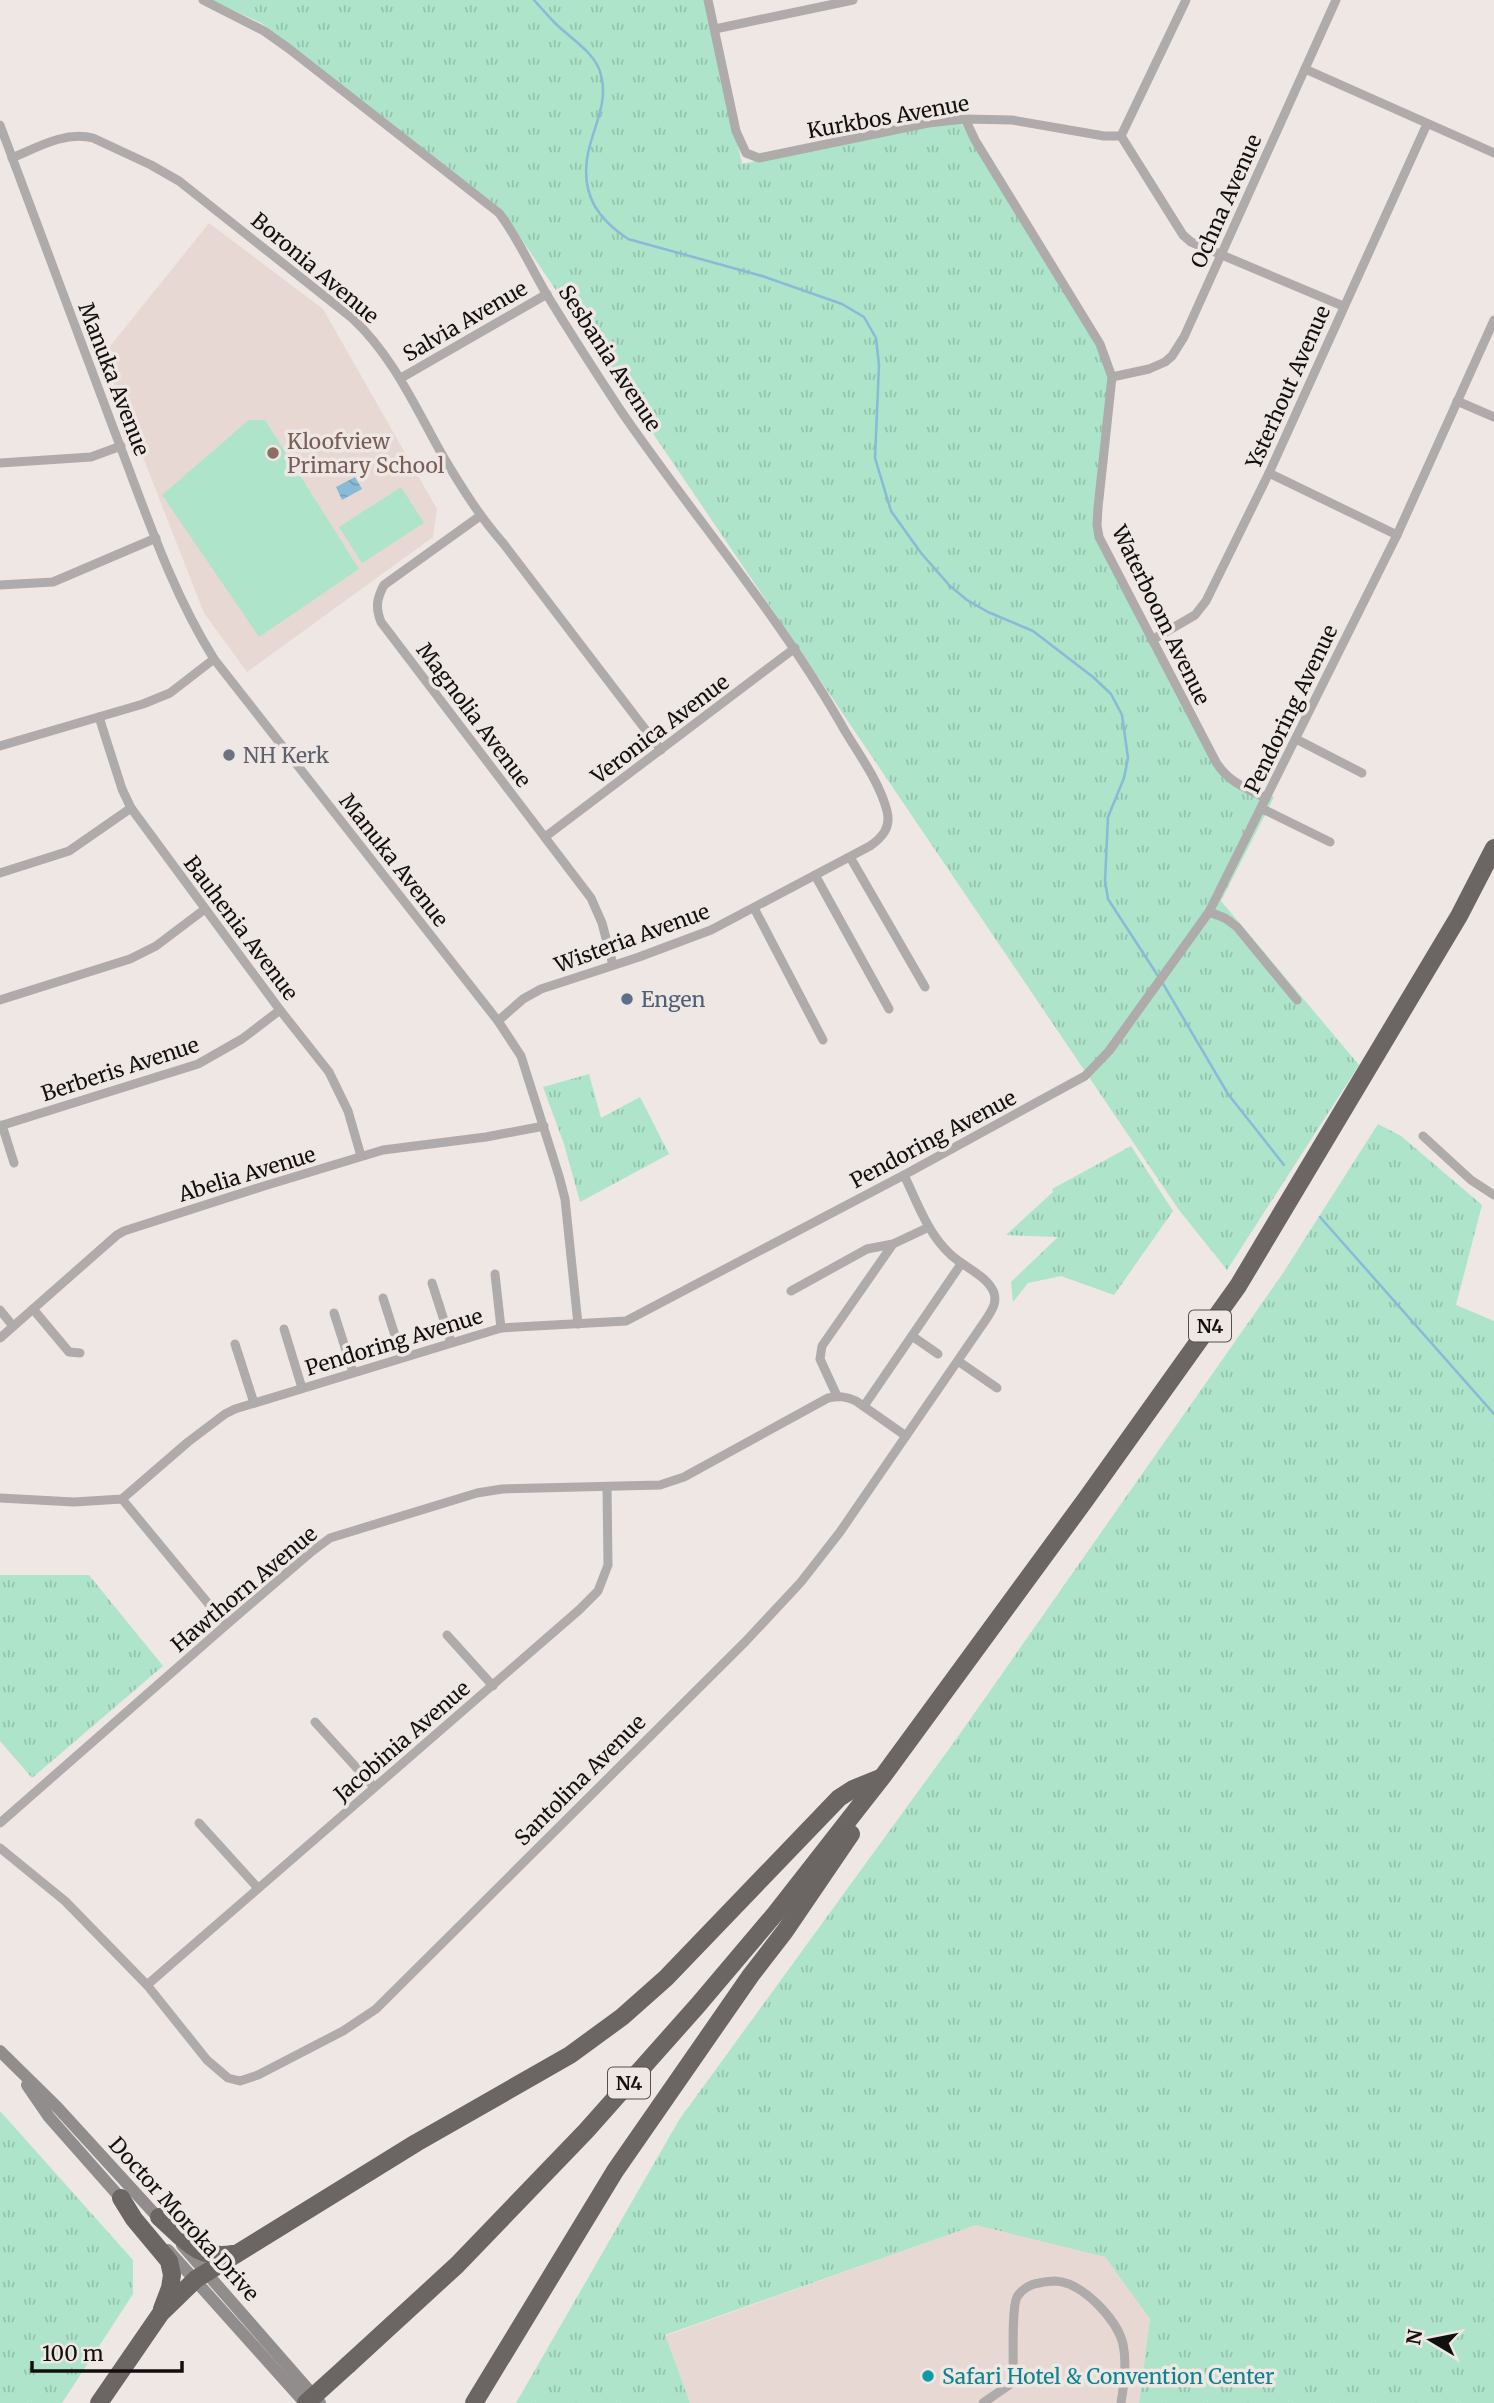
<svg xmlns="http://www.w3.org/2000/svg" width="1494" height="2403" viewBox="0 0 1494 2403" font-family="Merriweather,serif">
	<defs>
		<pattern id="grass-tufts" width="24" height="20" patternUnits="userSpaceOnUse" patternTransform="scale(1.75)"><rect width="24" height="20" fill="#ade4ca"/><path d="M3 7l-1-3M5 7V3M7 7l1-3M15 17l-1-3M17 17v-4M19 17l1-3" fill="none" stroke="#94c3ac"/></pattern>
		<pattern id="water-waves" width="16" height="10" patternUnits="userSpaceOnUse" patternTransform="scale(1.75)"><rect width="16" height="10" fill="#87bbd8"/><path d="M0 5q4-4 8 0t8 0" fill="none" stroke="#74a0b8"/></pattern>
	</defs>
	<rect width="100%" height="100%" fill="#eee7e4"/>
	<g fill="#e8d8d3">
		<polygon points="209,223 323,309 437,509 433,537 247,672 204,613 103,355"/>
		<polygon points="976,2225 1105,2257 1150,2319 1139,2403 690,2403 665,2336"/>
	</g>
	<g fill="url(#grass-tufts)">
		<polygon points="211,0 706,0 742,164 957,117 1115,373 1098,530 1224,772 1274,797 1221,901 1359,1065 1227,1270 1179,1210 501,209 261,23"/>
		<polygon points="589,1074 601,1118 640,1097 669,1154 580,1202 564,1144 543,1087"/>
		<polygon points="1378,1124 1401,1136 1482,1205 1456,1305 1494,1321 1494,2403 1139,2403 1150,2319 1105,2257 976,2225 665,2335 690,2403 516,2403 679,2120 957,1738 1283,1273"/>
		<polygon points="1131,1146 1173,1211 1114,1295 1061,1276 1028,1283 1013,1302 1011,1282 1058,1237 1006,1235 1053,1192 1052,1189"/>
		<polygon points="0,1575 89,1575 163,1666 32,1778 0,1741"/>
		<polygon points="0,2111 133,2260 133,2294 62,2403 0,2403"/>
	</g>
	<g fill="#ade4ca">
		<polygon points="249,420 265,420 359,569 259,637 162,495"/>
		<polygon points="401,487 424,523 362,563 339,527"/>
	</g>
	<polygon fill="url(#water-waves)" points="355,477 362,489 342,500 336,487"/>
	<g fill="none" stroke-linecap="round" stroke-linejoin="round">
		<g stroke="#87bbd8" stroke-width="2.5">
			<path d="M534,0c7,8 14,16 22,24 15,15 40,29 45,51 8,30 -10,55 -14,84 -5,37 11,60 41,80l134,37 80,28 22,13 12,21 3,27 -4,93 16,53 30,42 29,33 17,14 21,12 45,19 60,46 18,17 11,21 6,43 -4,20 -16,39 -3,64 3,18 50,77"/>
			<polyline points="1162,982 1228,1094 1284,1165"/>
			<polyline points="1320,1217 1494,1414"/>
		</g>
		<g stroke="#aeabaa" stroke-width="9">
			<path d="M203,0l61,31 24,17 211,165c19,25 32,55 48,82 24,39 49,78 74,116 74,108 160,206 224,320 15,25 35,52 42,80 4,16 -4,26 -17,35l-159,84 -72,27 -98,32 -18,10 -25,22"/>
			<polyline points="708,0 736,131 746,153 759,158 928,123 965,119 1012,120 1104,136 1121,136"/>
			<polyline points="1186,0 1121,136 1183,235 1191,242 1343,306"/>
			<polyline points="715,29 853,0"/>
			<polyline points="1305,69 1494,153"/>
			<path d="M965,119l10,21 125,204 12,33 -14,131 -1,17 2,12 117,225c12,20 30,26 50,36"/>
			<path d="M0,125c38,102 76,203 114,305 30,77 56,159 100,229l284,362 23,35 38,120 6,23 13,125"/>
			<path d="M12,158c26,-11 53,-27 81,-20l58,27 28,16 173,137c42,39 64,91 92,140 18,30 36,59 59,85l158,207"/>
			<polyline points="1112,377 1149,369 1165,362 1172,356 1184,337 1336,0"/>
			<polyline points="401,378 547,294"/>
			<polyline points="1457,401 1494,417"/>
			<polyline points="0,463 91,457 121,446"/>
			<polyline points="1269,473 1397,535"/>
			<path d="M480,516l-96,69c-7,13 -9,22 -3,37l210,276 11,25 11,42"/>
			<polyline points="0,585 53,582 156,538"/>
			<polyline points="1152,640 1195,615 1206,601 1269,473 1427,124"/>
			<polyline points="99,717 122,789 131,808 280,1010 329,1072 348,1111 361,1156"/>
			<polyline points="1296,739 1362,773"/>
			<polyline points="0,746 143,704 170,693 214,659"/>
			<polyline points="1261,808 1330,842"/>
			<polyline points="545,837 795,648"/>
			<polyline points="850,857 925,987"/>
			<polyline points="0,873 69,851 131,808"/>
			<polyline points="815,875 889,1009"/>
			<polyline points="754,908 823,1040"/>
			<polyline points="1209,912 1225,918 1237,927 1297,1000"/>
			<polyline points="0,1000 130,959 156,946 205,909"/>
			<polyline points="2,1125 14,1163"/>
			<polyline points="0,1126 198,1064 242,1039 280,1010"/>
			<polyline points="1423,1136 1471,1180 1494,1195"/>
			<polyline points="495,1274 501,1328"/>
			<polyline points="432,1283 451,1342"/>
			<polyline points="791,1291 867,1249 893,1244 929,1227"/>
			<polyline points="383,1298 402,1357"/>
			<polyline points="33,1309 69,1352 80,1353"/>
			<polyline points="0,1310 13,1326"/>
			<polyline points="334,1313 353,1372"/>
			<polyline points="284,1329 302,1388"/>
			<polyline points="912,1336 938,1354"/>
			<polyline points="0,1338 117,1235 124,1231 264,1186 383,1150 486,1137 544,1126"/>
			<polyline points="235,1344 254,1403"/>
			<polyline points="958,1361 997,1388"/>
			<polyline points="837,1396 820,1359 822,1346 893,1244"/>
			<polyline points="864,1406 961,1264"/>
			<polyline points="0,1498 74,1502 122,1499 188,1442 225,1414 235,1409 501,1328 626,1321 904,1175 1085,1076 1109,1051 1209,912 1397,535 1494,320"/>
			<polyline points="122,1499 226,1625"/>
			<polyline points="447,1635 493,1686"/>
			<polyline points="315,1722 374,1787"/>
			<path d="M0,1823l226,-198 84,-72 20,-15 147,-45 25,-4 158,-4 24,-8 144,-79c11,-2 18,-2 28,3l50,35"/>
			<polyline points="199,1823 257,1887"/>
			<path d="M0,1848l65,53 82,84 60,75 21,18 12,3 18,-6 85,-44 33,-22 370,-368 55,-59 39,-50 147,-214c5,-8 10,-15 7,-25 -6,-17 -32,-27 -44,-39 -22,-20 -33,-52 -46,-79"/>
			<polyline points="147,1985 579,1610 598,1591 608,1565 607,1487"/>
			<path d="M983,2403l26,-18 4,-7c1,-17 -2,-69 4,-81 4,-7 13,-13 22,-14 5,-1 11,-2 16,-2 27,1 62,38 68,63 4,19 1,40 -2,59"/>
		</g>
		<g stroke="#918d8c" stroke-width="12">
			<polyline points="0,2051 57,2107 163,2223"/>
			<polyline points="27,2085 49,2117 125,2203"/>
			<polyline points="182,2245 320,2403"/>
			<polyline points="168,2250 305,2403"/>
		</g>
		<g stroke="#6b6564" stroke-width="18">
			<polyline points="121,2198 134,2219 169,2261 172,2275 170,2288 162,2309"/>
			<path d="M159,2217c25,22 37,43 74,37"/>
			<polyline points="348,2365 457,2265 586,2131 698,2005 775,1914 883,1776 1086,1499 1238,1286 1459,916 1494,848"/>
			<polyline points="99,2403 161,2313 196,2279 416,2143 570,2055 622,2017 666,1978 839,1798 853,1789 880,1778"/>
			<polyline points="474,2403 615,2171 751,1975 785,1931 851,1834"/>
		</g>
		<polyline stroke="#6b6564" stroke-width="18" points="306,2403 348,2365"/>
	</g>
	<circle fill="#8d6e63" stroke="#eee7e4" stroke-width="2.5" cx="273" cy="453" r="7"/>
	<circle fill="#6b7280" stroke="#eee7e4" stroke-width="2.5" cx="229" cy="755" r="7"/>
	<circle fill="#5c6f8a" stroke="#eee7e4" stroke-width="2.5" cx="627" cy="999" r="7"/>
	<circle fill="#0f9aa8" stroke="#eee7e4" stroke-width="2.5" cx="928" cy="2376" r="7"/>
	<g text-anchor="middle" dominant-baseline="central" stroke-width="7" stroke-linejoin="round" paint-order="stroke">
		<g fill="#eee7e4" stroke="#54504f" stroke-width="2">
			<rect x="1189" y="1310.5" width="42" height="31" rx="5"/>
			<rect x="608" y="2067.5" width="42" height="31" rx="5"/>
		</g>
		<g font-size="19" font-weight="bold" fill="#12100f">
			<text x="1210" y="1326">N4</text>
			<text x="629" y="2083">N4</text>
		</g>
		<g font-size="21" fill="#12100f" stroke="#eee7e4">
			<text transform="translate(888 117) rotate(-10)">Kurkbos Avenue</text>
			<text transform="translate(1226 201) rotate(-66)">Ochna Avenue</text>
			<text transform="translate(315 268) rotate(40)">Boronia Avenue</text>
			<text transform="translate(465 321) rotate(-30)">Salvia Avenue</text>
			<text transform="translate(610 358) rotate(57)">Sesbania Avenue</text>
			<text transform="translate(114 379) rotate(69)">Manuka Avenue</text>
			<text transform="translate(1288 387) rotate(-66)">Ysterhout Avenue</text>
			<text transform="translate(1161 615) rotate(64)">Waterboom Avenue</text>
			<text transform="translate(1291 709) rotate(-64)">Pendoring Avenue</text>
			<text transform="translate(474 715) rotate(53)">Magnolia Avenue</text>
			<text transform="translate(660 729) rotate(-37)">Veronica Avenue</text>
			<text transform="translate(394 860) rotate(52)">Manuka Avenue</text>
			<text transform="translate(241 928) rotate(53)">Bauhenia Avenue</text>
			<text transform="translate(632 938) rotate(-20)">Wisteria Avenue</text>
			<text transform="translate(120 1069) rotate(-18)">Berberis Avenue</text>
			<text transform="translate(933 1139) rotate(-28)">Pendoring Avenue</text>
			<text transform="translate(247 1174) rotate(-17)">Abelia Avenue</text>
			<text transform="translate(394 1342) rotate(-17)">Pendoring Avenue</text>
			<text transform="translate(244 1589) rotate(-40)">Hawthorn Avenue</text>
			<text transform="translate(402 1741) rotate(-41)">Jacobinia Avenue</text>
			<text transform="translate(580 1780) rotate(-45)">Santolina Avenue</text>
			<text transform="translate(184 2219) rotate(48)">Doctor Moroka Drive</text>
		</g>
		<g font-size="21" fill="#785e54" stroke="#eee7e4" text-anchor="start">
			<text x="287" y="441">Kloofview<tspan x="287" dy="24">Primary School</tspan></text>
		</g>
		<g font-size="21" fill="#5b616d" stroke="#eee7e4" text-anchor="start">
			<text x="243" y="755">NH Kerk</text>
		</g>
		<g font-size="21" fill="#4e5e75" stroke="#eee7e4" text-anchor="start">
			<text x="641" y="999">Engen</text>
		</g>
		<g font-size="21" fill="#0d838f" stroke="#eee7e4" text-anchor="start">
			<text x="942" y="2376">Safari Hotel &amp; Convention Center</text>
		</g>
	</g>
	<g transform="translate(1431 2340) rotate(280)" stroke="#eee7e4" stroke-width="5" paint-order="stroke">
	<path d="M0-5L12 26L0 18L-12 26Z" fill="#12100f"/>
	<text y="-10" font-size="19" font-weight="bold" text-anchor="middle" fill="#12100f">N</text>
	</g>
	<path d="M32 2361v10h150v-10" fill="none" stroke="#12100f" stroke-width="3.5"/>
	<text x="42" y="2361" font-size="21" fill="#12100f" stroke="#eee7e4" stroke-width="5" paint-order="stroke">100 m</text>
</svg>
